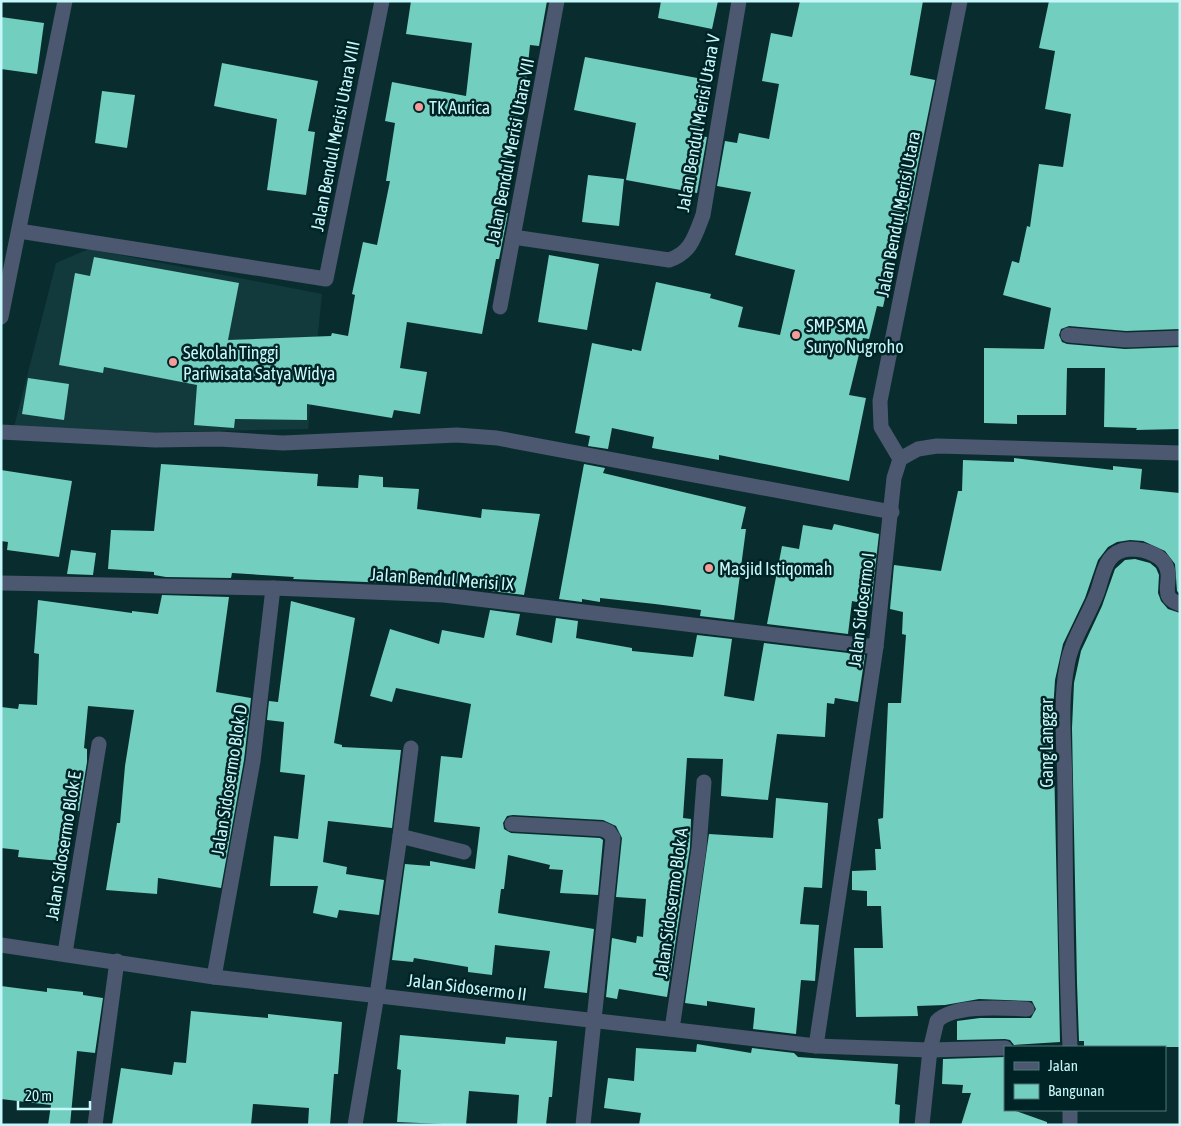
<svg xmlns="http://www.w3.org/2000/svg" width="1181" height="1126" viewBox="0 0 1181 1126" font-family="'Asap Condensed',sans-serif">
	<rect width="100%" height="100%" fill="#092c2f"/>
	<polygon fill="#123a3c" points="89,249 322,294 308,429 12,435 56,263"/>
	<g fill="#72cebe">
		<polygon points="411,1 547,1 539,46 530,45 524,102 521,102 513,151 508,150 498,211 508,213 499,259 496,259 482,334 407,322 400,368 427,372 420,414 394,410 392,418 307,404 307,420 235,419 234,428 194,425 197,385 104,367 103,373 59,365 75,273 90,276 94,257 239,283 228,340 331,336 332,333 348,336 355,295 352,294 363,242 377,245 390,181 386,181 395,123 385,121 392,82 466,96 472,43 406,34"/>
		<polygon points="661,1 718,1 712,29 658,18"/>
		<polygon points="800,1 923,1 910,75 935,80 906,223 899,221 886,274 890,275 883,307 877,306 869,339 863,338 849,395 866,398 849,481 719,455 719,460 652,448 654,437 612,428 608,449 588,446 590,436 575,433 592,343 632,351 632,349 641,351 656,282 711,294 710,298 743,307 738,327 780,335 795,270 735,255 751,192 717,186 725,141 737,143 739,133 769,139 779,84 762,81 771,33 792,37"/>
		<polygon points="1049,1 1180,1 1180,329 1126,331 1069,326 1061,329 1059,335 1062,342 1067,344 1125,349 1180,347 1180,429 1136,430 1137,428 1104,427 1105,368 1067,368 1066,415 1017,415 1017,424 984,423 984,348 1044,349 1051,308 1003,295 1012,261 1019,263 1027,226 1030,227 1039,164 1063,167 1071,114 1045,109 1055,51 1039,48"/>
		<polygon points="1,17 44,23 37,74 1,69"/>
		<polygon points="585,57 708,80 698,136 707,137 697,193 626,180 636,123 574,110"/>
		<polygon points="222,63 318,81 308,131 315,132 306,195 267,190 277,119 214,106"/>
		<polygon points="102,91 135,95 127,148 95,143"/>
		<polygon points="588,175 624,179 619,226 582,222"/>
		<polygon points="549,255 599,264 587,330 538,322"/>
		<polygon points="28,378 69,384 64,420 22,414"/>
		<polygon points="1014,458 1113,470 1113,466 1142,469 1140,489 1180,493 1180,594 1177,591 1175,564 1165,551 1143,541 1130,540 1117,542 1108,547 1098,560 1085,598 1063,644 1055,680 1053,712 1060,1042 1014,1045 1010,1040 1005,1039 957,1040 957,1021 980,1018 1031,1018 1036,1009 1032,1001 979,999 945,1005 917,1006 918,1016 856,1017 854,948 883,948 881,906 867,906 867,891 852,890 852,871 876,870 875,849 881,849 878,819 883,818 888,703 901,703 906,635 902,634 903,612 890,609 894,565 941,571 958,491 962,491 963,460 1014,462"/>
		<polygon points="161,464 318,474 317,486 358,488 359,475 383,477 383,487 419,489 417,509 481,518 482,509 540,514 524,595 473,589 473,586 440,582 416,581 415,584 293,579 294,577 232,573 231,578 166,577 154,575 154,572 108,569 111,530 154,531"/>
		<polygon points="584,464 605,468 603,473 746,507 741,529 746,529 734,620 700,616 701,610 655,604 600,598 600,602 582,599 582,602 559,599"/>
		<polygon points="1,470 72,481 59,557 7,550 8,542 1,541"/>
		<polygon points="834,524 879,534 871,605 852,601 848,634 767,624 782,546 799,549 803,525 832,530"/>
		<polygon points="71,550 96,553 93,575 67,574"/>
		<polygon points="1135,559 1150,563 1156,568 1159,575 1158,593 1161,601 1168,609 1180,613 1180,1047 1084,1047 1084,1041 1079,1041 1077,983 1072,728 1074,683 1081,651 1102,606 1115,569 1125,560"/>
		<polygon points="162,595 229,597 216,692 251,698 244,760 221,888 158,878 157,894 106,890 117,823 120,823 125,766 134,710 88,706 84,748 87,749 87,762 79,811 64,810 60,861 18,857 19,850 1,848 1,707 18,709 19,704 37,705 39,654 34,653 38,600 132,613 132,611 158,614"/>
		<polygon points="291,601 355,618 334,743 342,745 342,747 401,750 392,828 328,821 323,862 347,867 346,874 384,880 379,915 339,910 337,918 313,913 318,886 270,886 274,836 298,839 305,775 280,772 284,722 267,720 269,701 278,702"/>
		<polygon points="490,610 520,614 516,635 552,643 556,618 578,621 576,638 632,648 632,651 693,657 697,635 732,639 724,696 754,701 764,643 865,655 858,702 835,698 834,704 827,703 825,737 777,734 768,800 721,796 723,759 687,758 683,818 691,819 690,847 667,997 619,989 617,999 606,997 612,938 636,943 637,936 643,937 646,899 616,897 622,838 616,826 603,820 513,815 507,816 503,823 504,829 511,833 600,838 603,840 598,895 560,893 563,870 549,869 550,865 508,855 504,889 501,889 498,913 594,929 587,993 544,988 550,951 495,945 492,975 468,972 468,967 414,958 413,962 392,960 405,864 430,866 430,861 475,869 480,827 434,822 441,756 462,758 471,704 396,688 392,702 370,696 390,629 439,644 442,630 484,638"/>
		<polygon points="776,798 828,803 822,888 804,887 800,924 819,925 815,981 801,980 796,1034 753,1029 755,1008 707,1001 707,1006 685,1003 709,834 773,838"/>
		<polygon points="1,986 47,992 47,988 83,992 83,995 103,998 95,1053 77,1051 70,1125 48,1125 51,1105 1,1099"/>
		<polygon points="191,1011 268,1018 268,1014 342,1022 338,1074 334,1074 330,1125 308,1125 309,1108 253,1104 251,1125 112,1125 121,1068 172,1075 174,1062 186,1063"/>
		<polygon points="400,1035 505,1044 506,1037 557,1041 552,1097 549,1097 546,1125 517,1125 519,1095 469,1091 466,1125 397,1122 401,1070 397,1069"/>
		<polygon points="697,1044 751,1053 752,1048 794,1053 798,1057 898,1064 895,1104 900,1105 899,1125 639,1125 641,1113 604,1108 608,1078 634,1081 636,1048 696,1052"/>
		<polygon points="1005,1057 1005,1110 1013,1110 1047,1122 1047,1125 961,1125 971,1093 962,1093 963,1085 942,1084 943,1059"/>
	</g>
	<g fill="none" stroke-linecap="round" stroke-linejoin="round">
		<g stroke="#4b586f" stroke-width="15">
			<polyline points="19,231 326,279 382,1"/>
			<path d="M513,237l156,23c22,-7 26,-24 34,-45l36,-214"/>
			<polyline points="500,307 557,1"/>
			<polyline points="1,317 65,1"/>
			<polyline points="1068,335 1126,340 1180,338"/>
			<polyline points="1,432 155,440 219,439 283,443 457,435 497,438 892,512"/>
			<polyline points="900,459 881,427 880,401 960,1"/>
			<polyline points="1,583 273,588 444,595 876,647"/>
			<polyline points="512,824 602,829 609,832 613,838 583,1125"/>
			<polyline points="400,836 411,748"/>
			<polyline points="1,945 214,977 816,1046 930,1050 1005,1048"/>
			<polyline points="65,953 99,744"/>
			<polyline points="214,977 253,761 273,588"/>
			<polyline points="672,1029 699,848 704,782"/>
			<polyline points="816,1046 876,647 894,478 900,459 918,449 937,446 1180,453"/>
			<path d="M1070,1047c-4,-85 -5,-171 -5,-256 0,-41 -6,-84 2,-125 4,-25 21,-49 30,-73 7,-19 7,-42 33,-44 15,0 36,6 38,24 1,7 -2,15 0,22 2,5 7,7 12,9"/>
			<polyline points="95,1125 117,961"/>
			<polyline points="355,1125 377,995 400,836 464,852"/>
			<path d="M922,1125l8,-75 7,-29c17,-17 67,-13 90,-12"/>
			<polyline points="1070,1125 1070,1110"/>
		</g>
	</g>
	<g fill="#f59b99" stroke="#002325" stroke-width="2">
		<circle cx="419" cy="107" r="5"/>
		<circle cx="796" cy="335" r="5"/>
		<circle cx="173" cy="362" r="5"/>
		<circle cx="709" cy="568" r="5"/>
	</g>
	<g text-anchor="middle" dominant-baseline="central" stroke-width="5" stroke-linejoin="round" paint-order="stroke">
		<g font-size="18" fill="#c6f7fa" stroke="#002325" text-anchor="start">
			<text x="429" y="107">TK Aurica</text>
			<text x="806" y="325">SMP SMA<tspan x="806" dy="21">Suryo Nugroho</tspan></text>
			<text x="183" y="352">Sekolah Tinggi<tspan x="183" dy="21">Pariwisata Satya Widya</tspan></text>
			<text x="719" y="568">Masjid Istiqomah</text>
		</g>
		<g font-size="18" fill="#c6f7fa" stroke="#002325">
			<text transform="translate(698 123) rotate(-80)">Jalan Bendul Merisi Utara V</text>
			<text transform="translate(335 136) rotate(-79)">Jalan Bendul Merisi Utara VIII</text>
			<text transform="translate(510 151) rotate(-79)">Jalan Bendul Merisi Utara VII</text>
			<text transform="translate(898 214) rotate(-79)">Jalan Bendul Merisi Utara</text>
			<text transform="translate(442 579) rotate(4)">Jalan Bendul Merisi IX</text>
			<text transform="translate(861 610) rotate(-83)">Jalan Sidosermo I</text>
			<text transform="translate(1046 743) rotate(-90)">Gang Langgar</text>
			<text transform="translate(229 780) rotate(-81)">Jalan Sidosermo Blok D</text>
			<text transform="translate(63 846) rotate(-81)">Jalan Sidosermo Blok E</text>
			<text transform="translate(671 903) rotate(-82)">Jalan Sidosermo Blok A</text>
			<text transform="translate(467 987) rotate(7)">Jalan Sidosermo II</text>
		</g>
	</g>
	<rect width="1181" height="1126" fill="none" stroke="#c6f7fa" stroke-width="5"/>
	<rect x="1004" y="1046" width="162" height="65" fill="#002325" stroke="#4f787a"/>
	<rect x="1014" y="1062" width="25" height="8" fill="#4b586f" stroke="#4f787a"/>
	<text x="1048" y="1071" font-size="15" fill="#c6f7fa">Jalan</text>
	<rect x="1014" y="1084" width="25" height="15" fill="#72cebe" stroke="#4f787a"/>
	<text x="1048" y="1096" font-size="15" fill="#c6f7fa">Bangunan</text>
	<path d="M18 1101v8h72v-8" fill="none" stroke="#c6f7fa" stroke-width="2.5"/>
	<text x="25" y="1101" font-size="15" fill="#c6f7fa" stroke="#002325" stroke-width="4" paint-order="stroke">20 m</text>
</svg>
